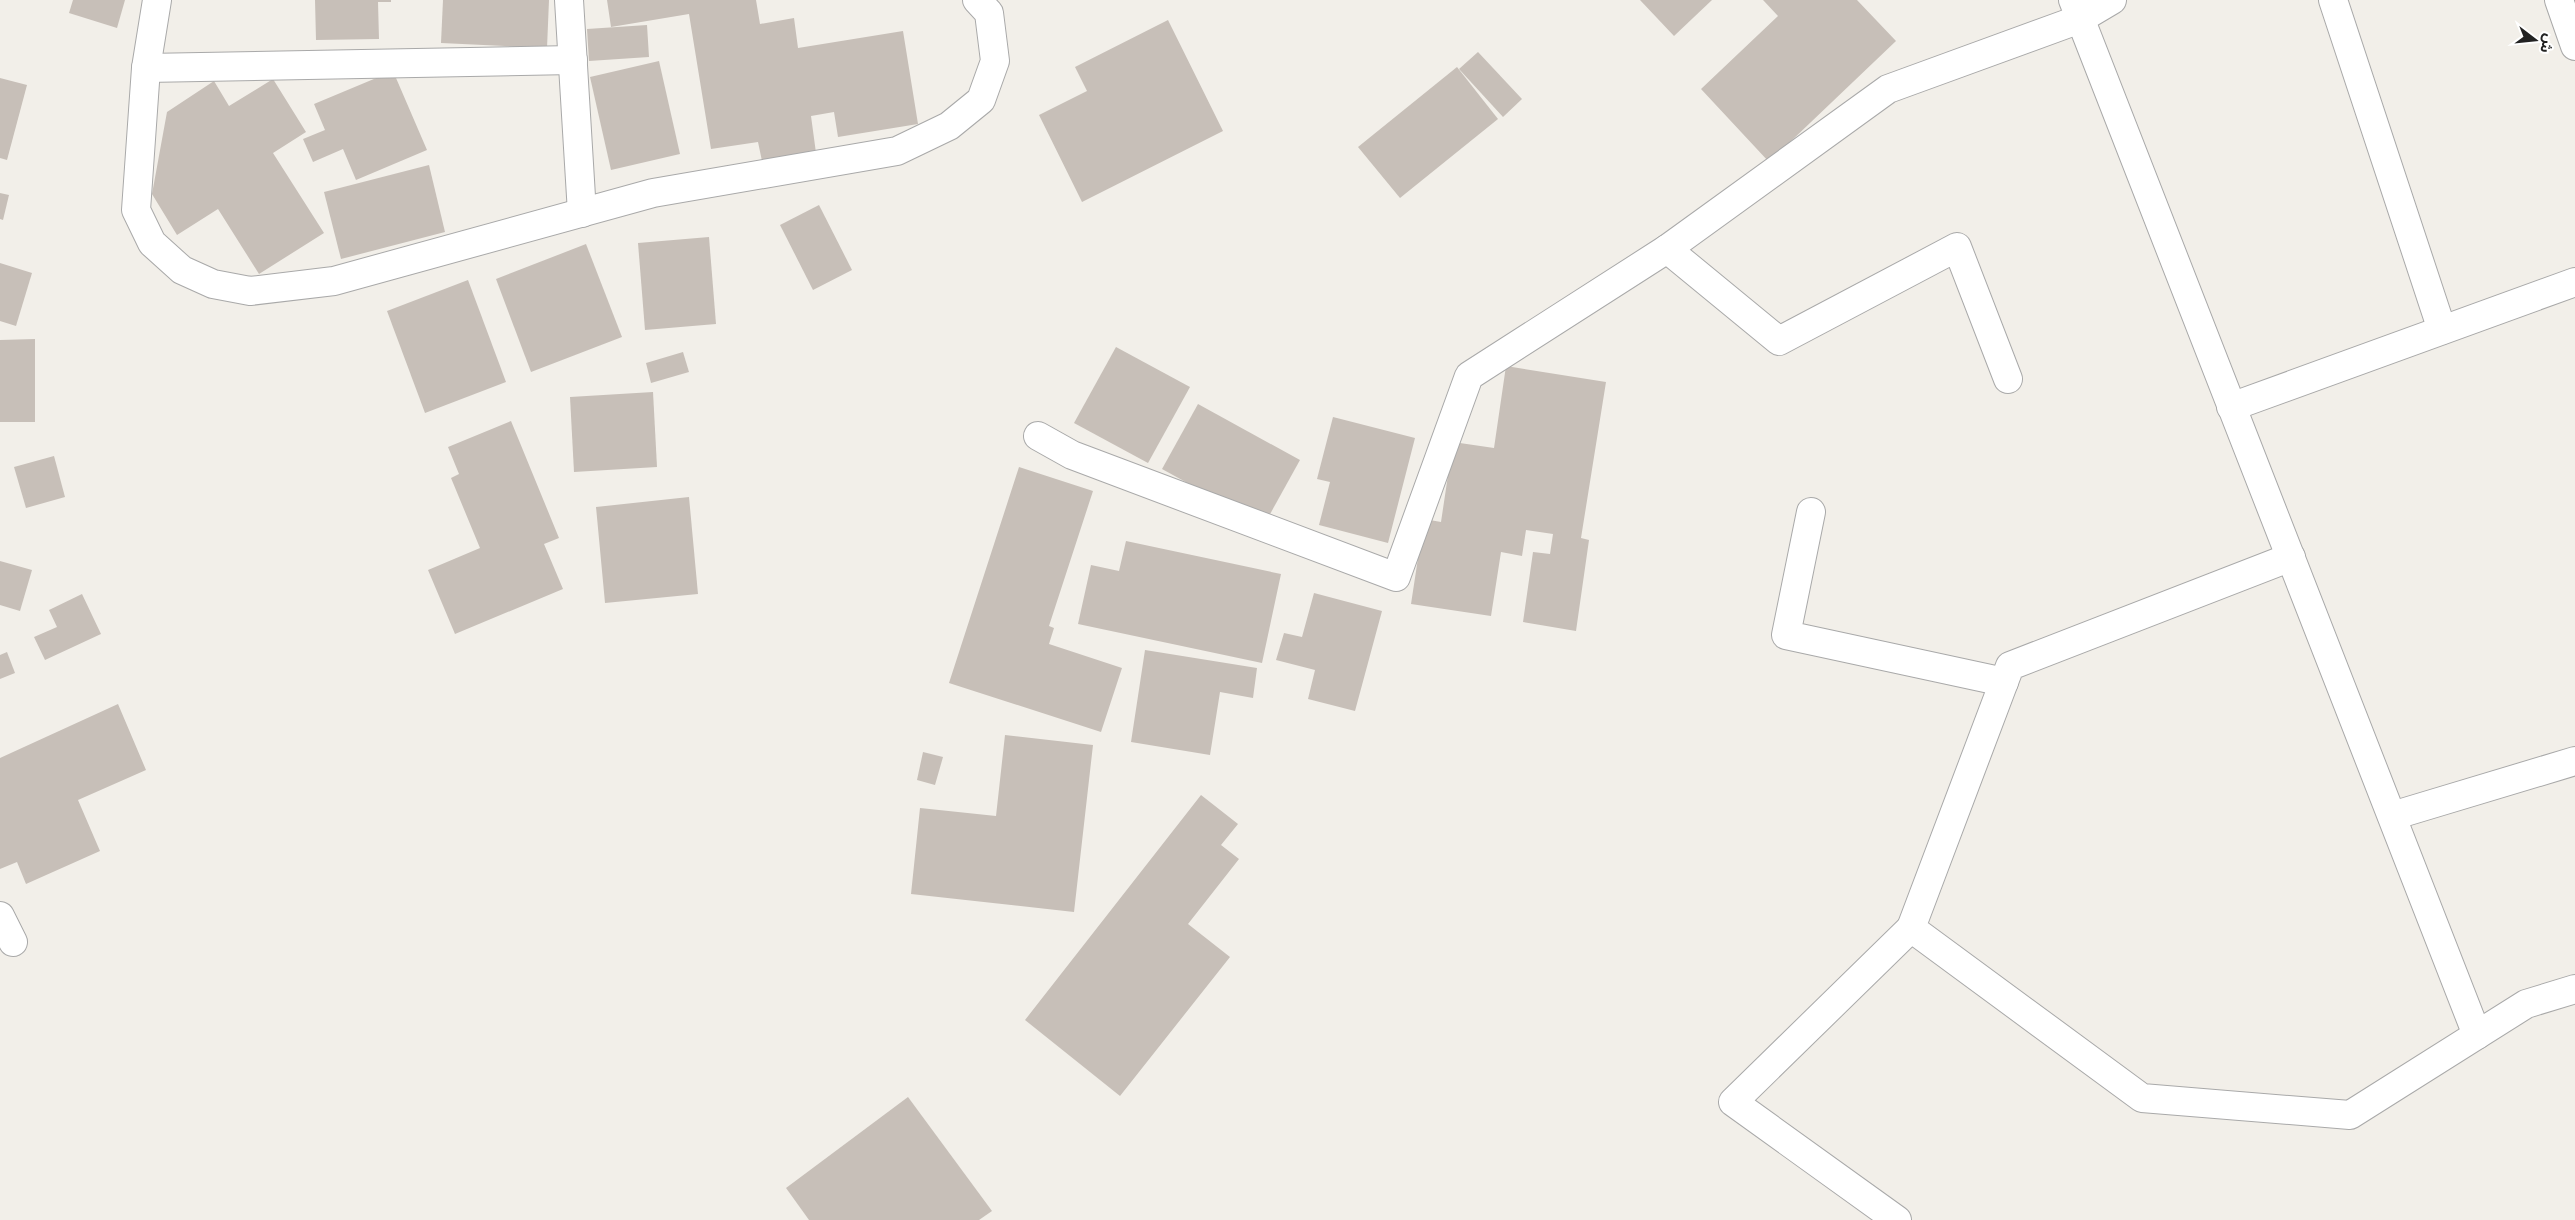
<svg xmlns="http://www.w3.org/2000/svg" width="2575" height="1220" viewBox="0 0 2575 1220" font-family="Ubuntu,'Noto Sans Arabic',sans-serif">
	<rect width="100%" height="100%" fill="#f2efe9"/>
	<g fill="#c7bfb8">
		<polygon points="73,0 125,0 117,28 69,13"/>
		<polygon points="315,0 391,0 391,2 378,2 379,39 316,40"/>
		<polygon points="443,0 549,0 547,48 441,43"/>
		<polygon points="607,0 756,0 760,24 794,18 798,48 903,31 918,124 838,137 834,112 811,116 816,153 762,161 758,142 711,149 689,14 611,27"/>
		<polygon points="1640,0 1712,0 1674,36"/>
		<polygon points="1763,0 1857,0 1896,41 1769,162 1701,89 1778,16"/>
		<polygon points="1168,20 1223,131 1082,202 1039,115 1087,91 1075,67"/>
		<polygon points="647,25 649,57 589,61 587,29"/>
		<polygon points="1478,52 1522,99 1503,117 1459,69"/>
		<polygon points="659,61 680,154 611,170 590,77"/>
		<polygon points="1457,67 1498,119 1400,198 1358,147"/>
		<polygon points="393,71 427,150 356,180 343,149 313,162 303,139 325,130 314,104"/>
		<polygon points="0,78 27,85 7,160 0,158"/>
		<polygon points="273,79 306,132 273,153 324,233 259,274 218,209 177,235 152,194 167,112 214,81 229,106"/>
		<polygon points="429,165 445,232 341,259 324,192"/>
		<polygon points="0,193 9,195 3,220 0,219"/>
		<polygon points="819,205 852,270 813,290 780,225"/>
		<polygon points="709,237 716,324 645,330 638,243"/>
		<polygon points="586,244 622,337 531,372 496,279"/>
		<polygon points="0,263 32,273 16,326 0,321"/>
		<polygon points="468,280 506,382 425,413 387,311"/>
		<polygon points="35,339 35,422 0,422 0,340"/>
		<polygon points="1116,347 1190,387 1148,463 1074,423"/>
		<polygon points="683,352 689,372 651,383 646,363"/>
		<polygon points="1506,366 1606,382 1581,538 1589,540 1576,631 1523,622 1533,552 1550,554 1553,534 1526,530 1522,556 1501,552 1491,616 1411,604 1424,519 1441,522 1453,442 1494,448"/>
		<polygon points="653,392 657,467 574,472 570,397"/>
		<polygon points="1198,404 1300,460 1264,525 1162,469"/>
		<polygon points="1333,417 1415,438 1388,543 1319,525 1330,482 1317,479"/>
		<polygon points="511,421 559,538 544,544 563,589 455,634 428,570 480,548 451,478 459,474 448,447"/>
		<polygon points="54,456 65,497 26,508 14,467"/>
		<polygon points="1019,467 1093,491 1049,626 1054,628 1049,644 1122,668 1101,732 949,683"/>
		<polygon points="689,497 698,594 605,603 596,507"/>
		<polygon points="1126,541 1281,574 1262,663 1078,624 1091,565 1119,571"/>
		<polygon points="0,561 32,570 20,611 0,605"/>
		<polygon points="1314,593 1382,611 1355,711 1308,699 1315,670 1276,660 1284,633 1302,637"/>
		<polygon points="82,594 101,634 45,660 34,637 57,627 49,610"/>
		<polygon points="1145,650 1257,668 1253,698 1220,692 1210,755 1131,742"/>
		<polygon points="7,652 15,673 0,679 0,655"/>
		<polygon points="118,704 146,770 78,800 100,851 26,884 17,862 0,869 0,758"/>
		<polygon points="1005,735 1093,745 1074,912 911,894 920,808 996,816"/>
		<polygon points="923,752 943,757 935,785 917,780"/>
		<polygon points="1201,795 1238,824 1221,845 1239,859 1188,924 1230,957 1120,1096 1025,1020"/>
		<polygon points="908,1097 992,1211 979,1220 809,1220 786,1188"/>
	</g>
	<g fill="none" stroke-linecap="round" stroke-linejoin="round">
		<g stroke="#a9a9a9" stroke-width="30">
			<g id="street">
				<polyline points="157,0 146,68 136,210 152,243 182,270 213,284 250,291 334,281 653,193 897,151 949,126 981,100 995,61 989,13 977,0"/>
				<polyline points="569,0 582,213"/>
				<polyline points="2073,0 2477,1035"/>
				<polyline points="2333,0 2442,330"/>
				<polyline points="2559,0 2575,46"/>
				<polyline points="146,68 573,60"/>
				<polyline points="1667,249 1779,341 1957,247 2008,379"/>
				<polyline points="2231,407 2575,282"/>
				<polyline points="1038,436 1072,455 1396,577 1469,376 1667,249 1888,89 2080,19 2112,0"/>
				<polyline points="1811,512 1786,635 2004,682"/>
				<polyline points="2291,557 2010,666 1911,928 2142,1098 2350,1115 2526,1004 2575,989"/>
				<polyline points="2392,816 2575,761"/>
				<polyline points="0,916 13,942"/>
				<polyline points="1897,1220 1733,1102 1911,928"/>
			</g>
		</g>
		<use href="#street" stroke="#fff" stroke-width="28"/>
	</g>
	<g transform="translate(2535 40) rotate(106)" stroke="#ffffff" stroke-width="4" paint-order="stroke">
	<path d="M0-4L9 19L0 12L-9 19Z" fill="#222222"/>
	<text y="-8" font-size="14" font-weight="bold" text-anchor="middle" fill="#222222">ش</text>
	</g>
</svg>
